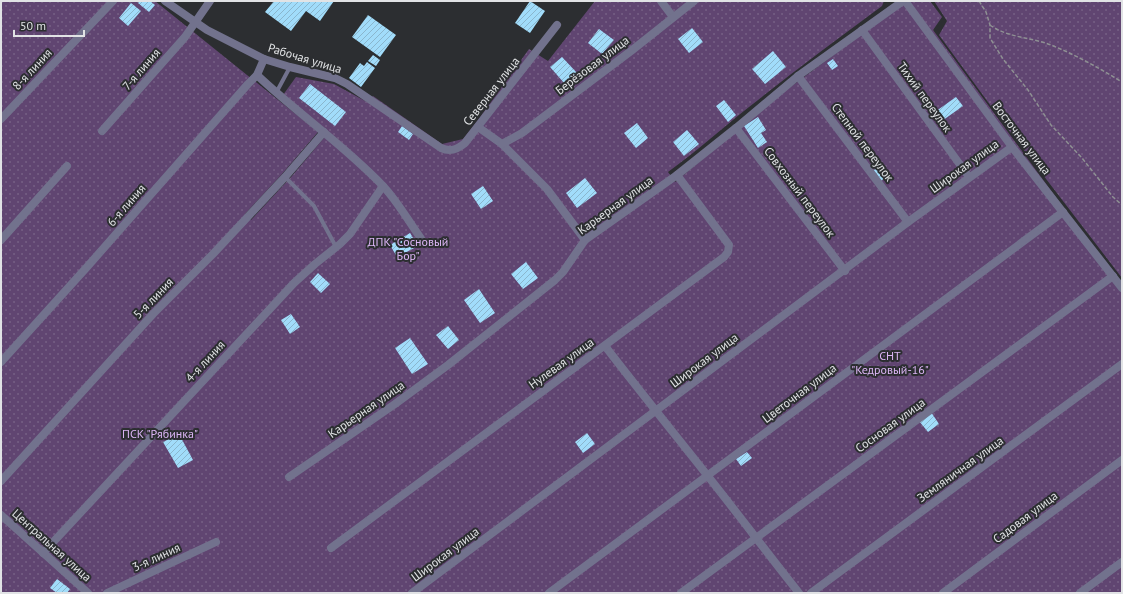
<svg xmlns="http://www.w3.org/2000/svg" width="1123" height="594" viewBox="0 0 1123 594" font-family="'PT Sans',sans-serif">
	<defs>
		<pattern id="grass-dots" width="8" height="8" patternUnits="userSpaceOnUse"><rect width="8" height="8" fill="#604571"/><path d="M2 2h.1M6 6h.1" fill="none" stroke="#766085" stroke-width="1.8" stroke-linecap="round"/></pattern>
		<pattern id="building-hatch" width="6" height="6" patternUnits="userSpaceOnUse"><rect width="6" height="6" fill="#a1dcfa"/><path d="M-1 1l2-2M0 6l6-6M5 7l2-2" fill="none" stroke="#8ab6cd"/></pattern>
	</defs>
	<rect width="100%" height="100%" fill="#2c2e31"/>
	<g fill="url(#grass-dots)">
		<path d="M1,1h154l163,131 -36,42 -37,40 6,6 40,-43 38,-45 -46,-37 13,-18 38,7 33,18 6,-6 69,48 21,-5 15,-19 51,-71 19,12 47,-60h289l-2,5c-45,33 -90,67 -133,101 -28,22 -53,45 -81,65l7,10 114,-94 118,-87h23l12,16 -9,13 130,177 59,77v309h-1121z"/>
		<polygon points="934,1 1122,1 1122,278 1004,124 939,35 947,21"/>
	</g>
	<g fill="url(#building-hatch)">
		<polygon points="140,1 150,1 155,5 149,12 138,3"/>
		<polygon points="274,1 334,1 320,21 306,11 291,31 265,12"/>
		<polygon points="530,1 545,11 530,33 515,23"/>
		<polygon points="131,3 141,11 128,26 119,18"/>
		<polygon points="368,15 396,35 380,57 352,37"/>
		<polygon points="692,28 703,42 689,53 678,39"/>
		<polygon points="599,29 614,40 602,54 588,43"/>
		<polygon points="773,51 786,67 765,84 752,69"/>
		<polygon points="373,55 380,60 376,66 368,61"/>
		<polygon points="562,57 577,73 565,84 550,67"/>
		<polygon points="833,59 838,66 832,70 827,63"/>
		<polygon points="367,62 375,68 361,87 349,78 360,63 364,66"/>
		<polygon points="310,84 346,112 335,126 299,98"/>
		<polygon points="956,97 963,106 939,123 932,114"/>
		<polygon points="724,100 736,115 728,122 716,106"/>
		<polygon points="758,117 766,130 761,133 767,142 758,148 744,126"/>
		<polygon points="637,123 648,138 636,148 624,133"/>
		<polygon points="402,126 413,134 409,140 398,132"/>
		<polygon points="687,130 699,144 684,156 673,142"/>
		<polygon points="881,164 891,176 885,181 884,179 881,181 873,171"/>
		<polygon points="585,178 597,193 577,208 566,193"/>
		<polygon points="483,186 493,201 481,209 471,194"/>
		<polygon points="410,233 418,246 397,257 390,245"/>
		<polygon points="526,262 538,278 523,289 511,274"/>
		<polygon points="318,273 330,284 321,293 310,282"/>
		<polygon points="479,289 495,313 480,323 464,300"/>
		<polygon points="291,314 300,327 290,334 281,320"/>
		<polygon points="448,326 459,340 448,349 436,335"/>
		<polygon points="410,338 428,364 412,374 395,348"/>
		<polygon points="931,412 939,424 928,432 919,421"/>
		<polygon points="587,433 595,444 583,453 575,442"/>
		<polygon points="179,434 193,460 178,468 163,442"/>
		<polygon points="747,452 752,458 741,466 736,459"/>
		<polygon points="57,579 70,589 67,593 57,593 50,588"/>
	</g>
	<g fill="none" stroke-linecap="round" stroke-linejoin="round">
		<g stroke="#8e9093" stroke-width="1.5" stroke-dasharray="4 2" stroke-linecap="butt">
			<polyline points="979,1 986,12 990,25 990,38 1003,59 1028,90 1051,125 1082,158 1113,197 1122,205"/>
			<path d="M990,25c18,13 41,12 61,20 25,10 48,23 71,37"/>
		</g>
		<g stroke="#72728d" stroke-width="4">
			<polyline points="276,93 290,67"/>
			<polyline points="285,177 314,206 336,247"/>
		</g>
		<g stroke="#72728d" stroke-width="8">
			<path d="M165,1l42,29 57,29 26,8 45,11 12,6 94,64c9,4 16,2 24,-5l92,-118"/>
			<polyline points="661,1 673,17"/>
			<polyline points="905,1 1012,147 1122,288"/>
			<polyline points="862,30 969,177"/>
			<path d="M257,75c40,38 87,70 126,111 15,16 26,36 39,54"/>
			<polyline points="798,76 908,222"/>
			<polyline points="1,119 113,1"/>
			<polyline points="478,127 502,144 547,189 585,240"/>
			<polyline points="736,128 845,271"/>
			<polyline points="102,131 185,37 210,1"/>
			<polyline points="502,144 522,133 631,51 694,1"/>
			<polyline points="1,240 67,166"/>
			<path d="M605,346c33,43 68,86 102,129 31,39 61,79 92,118"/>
			<polyline points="1,362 87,267 248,84 257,75 264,59"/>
			<polyline points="289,477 395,404 448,365 555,280 563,272 585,240 677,175 736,128 798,76 903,1"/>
			<polyline points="1,481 153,314 213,254 285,177 324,132"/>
			<polyline points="1,515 88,593"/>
			<polyline points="331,548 724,257 728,252 729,245 677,175"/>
			<polyline points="43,553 294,283 315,264 340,244 350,234 383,186"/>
			<polyline points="107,593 216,542"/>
			<polyline points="412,593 908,222 1012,147"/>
			<polyline points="549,593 1063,212"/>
			<polyline points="681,593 1113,276"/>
			<polyline points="811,593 1122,364"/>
			<polyline points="943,593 1122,460"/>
			<polyline points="1080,593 1122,562"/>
		</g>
	</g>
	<g text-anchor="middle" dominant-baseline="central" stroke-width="4" stroke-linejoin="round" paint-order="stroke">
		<g font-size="12" fill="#e1e3e5" stroke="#2c2e31">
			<text transform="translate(305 58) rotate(17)">Рабочая улица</text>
			<text transform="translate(592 65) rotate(-37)">Берёзовая улица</text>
			<text transform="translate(32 69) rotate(-47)">8-я линия</text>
			<text transform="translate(141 69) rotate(-49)">7-я линия</text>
			<text transform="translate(491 91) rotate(-52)">Северная улица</text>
			<text transform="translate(925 97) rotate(54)">Тихий переулок</text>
			<text transform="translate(1022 138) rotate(53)">Восточная улица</text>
			<text transform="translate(863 142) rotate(53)">Степной переулок</text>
			<text transform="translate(964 166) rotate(-36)">Широкая улица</text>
			<text transform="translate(800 192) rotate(53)">Совхозный переулок</text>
			<text transform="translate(126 205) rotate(-49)">6-я линия</text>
			<text transform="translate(615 205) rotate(-36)">Карьерная улица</text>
			<text transform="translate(153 298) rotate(-46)">5-я линия</text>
			<text transform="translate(704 360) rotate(-37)">Широкая улица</text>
			<text transform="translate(205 361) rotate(-47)">4-я линия</text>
			<text transform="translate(561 363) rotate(-36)">Нулевая улица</text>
			<text transform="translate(799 393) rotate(-37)">Цветочная улица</text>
			<text transform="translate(366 409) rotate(-35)">Карьерная улица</text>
			<text transform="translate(890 425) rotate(-36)">Сосновая улица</text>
			<text transform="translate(960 469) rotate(-36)">Земляничная улица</text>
			<text transform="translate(1025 517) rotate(-37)">Садовая улица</text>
			<text transform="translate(52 545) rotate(42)">Центральная улица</text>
			<text transform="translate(445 554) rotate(-37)">Широкая улица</text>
			<text transform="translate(156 557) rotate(-25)">3-я линия</text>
		</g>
		<g font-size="12" fill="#dcb5f5" stroke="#2c2e31">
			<text x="408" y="241">ДПК "Сосновый<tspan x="408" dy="14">Бор"</tspan></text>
			<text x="890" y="355">СНТ<tspan x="890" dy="14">"Кедровый-16"</tspan></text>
			<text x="160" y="433">ПСК "Рябинка"</text>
		</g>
	</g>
	<rect width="1123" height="594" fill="none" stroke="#e1e3e5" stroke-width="4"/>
	<path d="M14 30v6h70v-6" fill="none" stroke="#e1e3e5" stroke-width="2"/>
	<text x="20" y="30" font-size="12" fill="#e1e3e5" stroke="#2c2e31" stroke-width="3" paint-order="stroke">50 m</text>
</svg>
